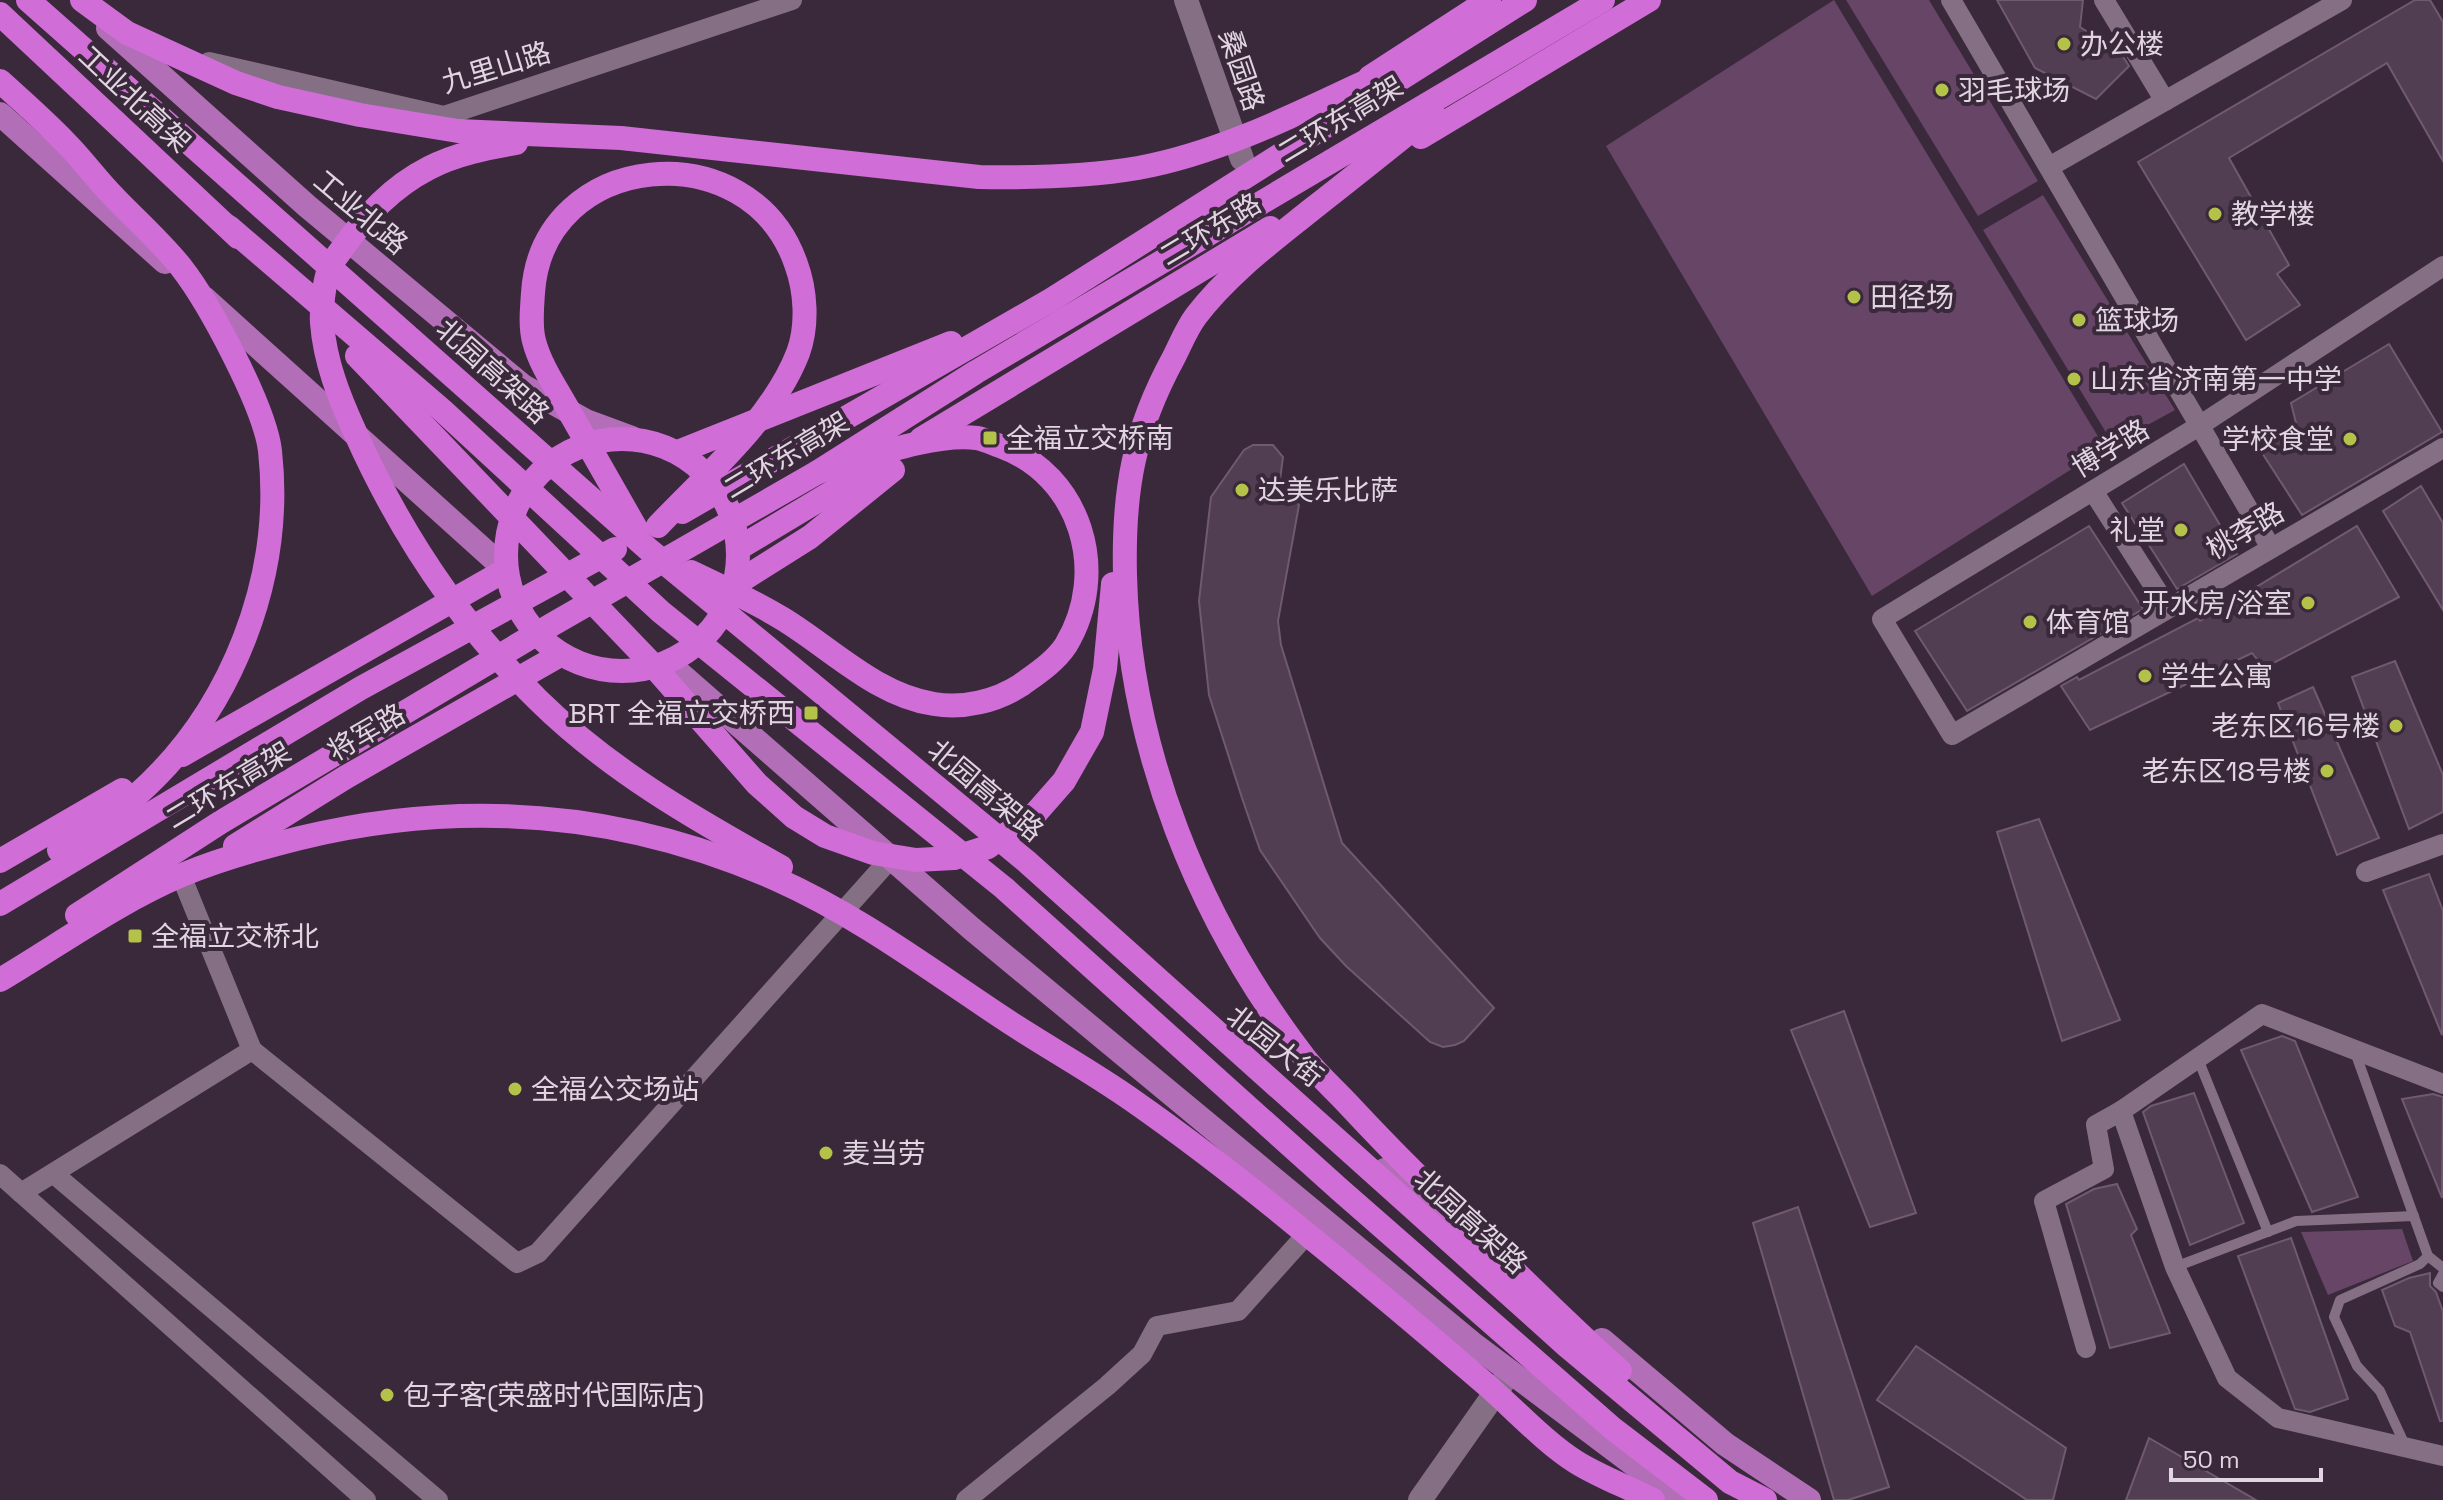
<svg xmlns="http://www.w3.org/2000/svg" width="2443" height="1500" viewBox="0 0 2443 1500" font-family="'Space Grotesk','Noto Sans SC',sans-serif">
	<rect width="100%" height="100%" fill="#3a283b"/>
	<g fill="#664567">
		<polygon points="1834,0 2105,448 1872,596 1606,146"/>
		<polygon points="1846,0 1929,0 2038,181 1978,216"/>
		<polygon points="2043,195 2175,410 2113,444 1983,230"/>
		<polygon points="2402,1229 2413,1261 2328,1295 2301,1232"/>
	</g>
	<g fill="#513e52" stroke="#6f5a70" stroke-width="2">
		<polygon points="1997,0 2083,0 2080,27 2120,52 2129,66 2096,99 2035,68"/>
		<polygon points="2415,0 2430,0 2443,22 2443,161 2387,63 2229,158 2289,265 2277,274 2300,305 2246,340 2138,162"/>
		<polygon points="2389,344 2442,432 2302,515 2257,445 2296,423 2291,403"/>
		<polygon points="1253,445 1273,445 1283,457 1278,495 1292,497 1299,505 1278,621 1281,645 1342,843 1494,1008 1464,1041 1455,1045 1443,1047 1430,1042 1346,966 1320,938 1260,850 1242,798 1209,695 1199,601 1211,497 1244,450"/>
		<polygon points="2184,464 2237,554 2177,589 2122,503"/>
		<polygon points="2421,486 2443,523 2443,610 2383,511"/>
		<polygon points="2089,526 2143,609 1967,711 1915,631"/>
		<polygon points="2357,526 2399,597 2264,668 2252,653 2090,730 2061,686 2077,677 2079,680 2198,618 2200,621"/>
		<polygon points="2395,661 2443,775 2443,812 2409,829 2352,677"/>
		<polygon points="2313,687 2379,838 2337,855 2278,703"/>
		<polygon points="2039,819 2120,1020 2062,1041 1997,832"/>
		<polygon points="2429,874 2443,911 2442,1035 2383,890"/>
		<polygon points="1844,1011 1916,1213 1870,1227 1791,1030"/>
		<polygon points="2282,1036 2295,1041 2358,1197 2312,1212 2241,1050"/>
		<polygon points="2194,1093 2244,1223 2190,1245 2143,1112 2151,1106"/>
		<polygon points="2433,1094 2443,1097 2442,1198 2402,1099"/>
		<polygon points="2117,1184 2137,1229 2131,1235 2170,1333 2110,1348 2066,1204 2094,1189"/>
		<polygon points="1798,1207 1889,1487 1848,1500 1834,1500 1753,1223"/>
		<polygon points="2291,1238 2348,1399 2310,1412 2295,1409 2238,1256"/>
		<polygon points="2430,1273 2430,1286 2436,1292 2443,1312 2443,1421 2440,1421 2410,1332 2395,1326 2382,1290 2409,1278"/>
		<polygon points="1916,1346 2066,1448 2053,1500 2027,1500 1877,1400"/>
		<polygon points="2149,1438 2256,1500 2126,1500"/>
	</g>
	<g fill="none" stroke-linecap="round" stroke-linejoin="round">
		<g stroke="#846f85" stroke-width="10">
			<polyline points="2355,1052 2428,1256 2420,1264 2340,1300 2334,1317 2357,1366 2380,1391 2405,1445"/>
			<polyline points="2198,1059 2268,1232"/>
			<polyline points="2428,1256 2443,1268"/>
			<polyline points="2175,1267 2296,1221 2414,1216"/>
			<polyline points="2443,1274 2438,1283 2443,1287"/>
		</g>
		<g stroke="#846f85" stroke-width="20">
			<polyline points="1951,0 2271,548"/>
			<polyline points="2104,0 2165,101"/>
			<polyline points="209,62 444,116 792,0"/>
			<polyline points="2049,167 2342,0"/>
			<polyline points="2443,266 2199,426 1882,619 1952,735 2443,448"/>
			<polyline points="2093,491 2168,608"/>
			<polyline points="2366,872 2443,844"/>
			<polyline points="182,878 252,1050"/>
			<polyline points="2443,1084 2262,1014 2121,1111 2175,1267 2227,1378 2278,1418 2443,1456"/>
			<polyline points="0,1174 366,1500"/>
			<polyline points="54,1174 438,1500"/>
			<polyline points="21,1193 252,1050 517,1263 538,1253 891,858"/>
			<polyline points="2086,1348 2044,1201 2104,1169 2096,1125 2121,1111"/>
			<polyline points="966,1500 1107,1386 1142,1354 1157,1326 1238,1311 1307,1234"/>
		</g>
		<g stroke="#846f85" stroke-width="24">
			<polyline points="1186,0 1242,159"/>
			<polyline points="1420,1500 1510,1372"/>
		</g>
		<g stroke="#b26eb6" stroke-width="24">
			<polyline points="108,28 307,206 523,386 586,421 632,438"/>
			<polyline points="0,114 165,262"/>
			<polyline points="204,298 506,570"/>
			<polyline points="669,664 972,929 1472,1343 1681,1500"/>
			<polyline points="1385,1170 1454,1223"/>
			<polyline points="1602,1340 1725,1444 1809,1500"/>
		</g>
		<g stroke="#d06dd6" stroke-width="24">
			<polyline points="28,0 648,549 1026,861 1567,1346 1730,1482 1765,1500"/>
			<path d="M82,0l45,33 109,50 42,14 82,18 98,16 163,7 358,39c53,1 106,0 159,-9 84,-15 169,-59 246,-95"/>
			<polyline points="0,14 238,237"/>
			<polyline points="1370,77 1489,0"/>
			<path d="M0,81c22,20 45,40 66,62 17,17 31,37 48,54 22,23 47,45 67,70 28,36 84,140 89,184 14,126 -38,259 -132,343 -23,21 -52,39 -79,56"/>
			<path d="M1433,113c-41,33 -81,65 -122,97 -41,33 -83,64 -115,106 -9,12 -15,27 -22,41 -41,75 -51,134 -49,218 4,174 74,345 179,482 13,17 29,31 43,46 27,29 54,57 82,84 63,62 125,125 191,184"/>
			<polyline points="1421,137 1649,0"/>
			<path d="M516,143c-29,5 -60,11 -87,25 -37,19 -63,47 -87,81 -4,6 -11,13 -13,20 -5,15 -8,39 -7,54 3,39 17,74 33,109 44,99 106,192 183,268 71,70 157,119 243,167"/>
			<polyline points="229,227 442,410 661,612 1004,888 1339,1189 1612,1428 1706,1500"/>
			<polyline points="357,356 650,662 757,784 794,817 825,836 873,853 916,860 954,858 988,847 1035,814 1064,781 1092,732 1105,669 1113,584"/>
			<polyline points="921,439 1270,228"/>
			<circle cx="622" cy="555" r="116"/>
			<polyline points="678,452 951,343"/>
			<polyline points="682,512 1051,300 1525,0"/>
			<path d="M638,532c-23,-40 -46,-81 -69,-121 -12,-22 -29,-46 -35,-70 -4,-15 -2,-33 -1,-48 9,-143 217,-163 263,-29 10,27 12,62 2,89 -26,67 -92,122 -140,173"/>
			<polyline points="739,548 879,464"/>
			<path d="M691,572c31,15 63,29 92,47 49,30 93,76 151,85 30,5 62,-3 87,-19 15,-11 34,-23 45,-40 44,-73 15,-170 -66,-199 -8,-3 -16,-7 -23,-8 -44,-6 -115,22 -159,34"/>
			<polyline points="737,583 810,537 893,470"/>
			<polyline points="182,755 506,570"/>
			<polyline points="235,846 346,777 560,655"/>
			<polyline points="0,861 122,790"/>
			<polyline points="0,904 361,688 615,549"/>
			<polyline points="77,915 221,822 553,624 818,472 976,372 1603,0"/>
			<path d="M0,980c59,-35 118,-78 182,-105 38,-16 78,-27 118,-37 162,-39 322,-27 476,41 81,36 153,90 227,139 42,28 88,53 129,82 63,44 123,91 182,140 59,48 117,97 175,147 26,23 58,57 87,75 24,15 52,25 77,38"/>
		</g>
	</g>
	<g fill="#b4c24a" stroke="#3a283b" stroke-width="3">
		<circle cx="2064" cy="44" r="8"/>
		<circle cx="1942" cy="90" r="8"/>
		<circle cx="2215" cy="214" r="8"/>
		<circle cx="1854" cy="297" r="8"/>
		<circle cx="2079" cy="320" r="8"/>
		<circle cx="2074" cy="379" r="8"/>
		<rect x="982" y="430" width="16" height="16" rx="4"/>
		<circle cx="2350" cy="439" r="8"/>
		<circle cx="1242" cy="490" r="8"/>
		<circle cx="2181" cy="530" r="8"/>
		<circle cx="2308" cy="603" r="8"/>
		<circle cx="2030" cy="622" r="8"/>
		<circle cx="2145" cy="676" r="8"/>
		<rect x="803" y="705" width="16" height="16" rx="4"/>
		<circle cx="2396" cy="726" r="8"/>
		<circle cx="2327" cy="771" r="8"/>
		<rect x="127" y="928" width="16" height="16" rx="4"/>
		<circle cx="515" cy="1089" r="8"/>
		<circle cx="826" cy="1153" r="8"/>
		<circle cx="387" cy="1395" r="8"/>
	</g>
	<g text-anchor="middle" dominant-baseline="central" stroke-width="8" stroke-linejoin="round" paint-order="stroke">
		<g font-size="28" fill="#e1d5e2" stroke="#3a283b" text-anchor="start">
			<text x="2080" y="44">办公楼</text>
			<text x="1958" y="90">羽毛球场</text>
			<text x="2231" y="214">教学楼</text>
			<text x="1870" y="297">田径场</text>
			<text x="2095" y="320">篮球场</text>
			<text x="2090" y="379">山东省济南第一中学</text>
			<text x="1006" y="438">全福立交桥南</text>
			<text x="2334" y="439" text-anchor="end">学校食堂</text>
			<text x="1258" y="490">达美乐比萨</text>
			<text x="2165" y="530" text-anchor="end">礼堂</text>
			<text x="2292" y="603" text-anchor="end">开水房/浴室</text>
			<text x="2046" y="622">体育馆</text>
			<text x="2161" y="676">学生公寓</text>
			<text x="795" y="713" text-anchor="end">BRT 全福立交桥西</text>
			<text x="2380" y="726" text-anchor="end">老东区16号楼</text>
			<text x="2311" y="771" text-anchor="end">老东区18号楼</text>
			<text x="151" y="936">全福立交桥北</text>
			<text x="531" y="1089">全福公交场站</text>
			<text x="842" y="1153">麦当劳</text>
			<text x="403" y="1395">包子客(荣盛时代国际店)</text>
		</g>
		<g font-size="28" fill="#e1d5e2" stroke="#3a283b">
			<text transform="translate(496 67) rotate(-17)">九里山路</text>
			<text transform="translate(1242 70) rotate(71)">桑园路</text>
			<text transform="translate(135 99) rotate(43)">工业北高架</text>
			<text transform="translate(1340 119) rotate(-31)">二环东高架</text>
			<text transform="translate(361 212) rotate(40)">工业北路</text>
			<text transform="translate(1210 229) rotate(-31)">二环东路</text>
			<text transform="translate(493 371) rotate(42)">北园高架路</text>
			<text transform="translate(2110 448) rotate(-31)">博学路</text>
			<text transform="translate(786 455) rotate(-31)">二环东高架</text>
			<text transform="translate(2245 530) rotate(-30)">桃李路</text>
			<text transform="translate(366 732) rotate(-30)">将军路</text>
			<text transform="translate(228 785) rotate(-31)">二环东高架</text>
			<text transform="translate(986 790) rotate(40)">北园高架路</text>
			<text transform="translate(1275 1046) rotate(38)">北园大街</text>
			<text transform="translate(1471 1221) rotate(42)">北园高架路</text>
		</g>
	</g>
	<path d="M2171 1468v12h150v-12" fill="none" stroke="#e1d5e2" stroke-width="4"/>
	<text x="2183" y="1468" font-size="24" fill="#e1d5e2" stroke="#3a283b" stroke-width="6" paint-order="stroke">50 m</text>
</svg>
